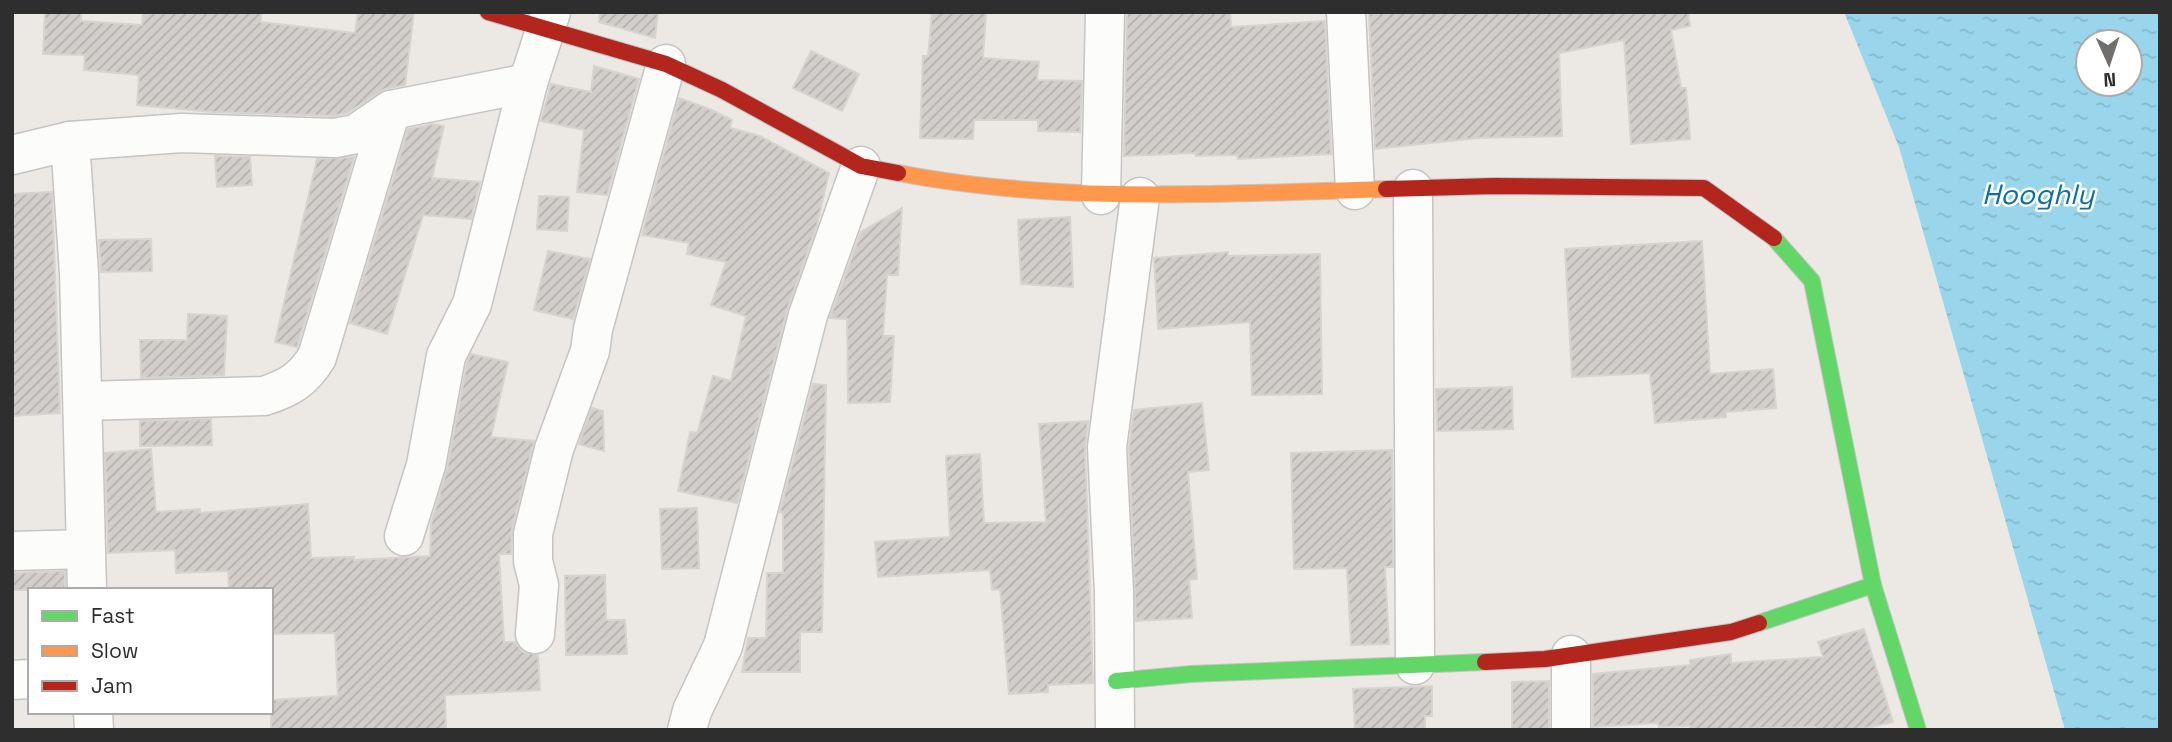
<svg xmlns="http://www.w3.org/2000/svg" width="2172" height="742" viewBox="0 0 2172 742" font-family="'Space Grotesk',sans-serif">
	<defs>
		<pattern id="water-ripples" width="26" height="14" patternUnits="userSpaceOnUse" patternTransform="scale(1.75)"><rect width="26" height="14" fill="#99d6ec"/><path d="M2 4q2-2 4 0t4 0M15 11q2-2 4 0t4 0" fill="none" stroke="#84b8cb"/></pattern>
		<pattern id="building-hatch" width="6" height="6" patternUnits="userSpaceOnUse" patternTransform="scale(1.75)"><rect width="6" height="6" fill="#d1cecb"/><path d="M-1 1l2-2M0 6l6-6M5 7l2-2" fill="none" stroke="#b4b1af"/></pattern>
	</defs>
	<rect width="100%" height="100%" fill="#ece8e4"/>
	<path fill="url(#water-ripples)" fill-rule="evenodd" d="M1844,12h316v718h-95l-166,-583zM2088,42h42v42h-42z"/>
	<g fill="url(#building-hatch)" stroke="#d7d4d0" stroke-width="2">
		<polygon points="45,12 81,12 81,21 142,25 143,12 261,12 261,22 355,33 358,12 414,12 405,85 385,89 347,113 333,116 213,112 137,105 139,75 84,70 85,55 43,54"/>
		<polygon points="600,12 658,12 655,38 599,22"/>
		<polygon points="932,12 986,12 983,58 1039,62 1037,80 1082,81 1080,132 1038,131 1038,120 974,120 973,139 920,138 923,56 928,56"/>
		<polygon points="1127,12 1230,12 1231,27 1325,21 1331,154 1238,159 1237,155 1196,156 1195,153 1124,156"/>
		<polygon points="1369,12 1688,12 1690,26 1671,30 1681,88 1686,88 1690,139 1631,144 1624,40 1559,53 1562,136 1478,138 1375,149"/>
		<polygon points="811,51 859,74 842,111 793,88"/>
		<polygon points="594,66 639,79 607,195 577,192 584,130 541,121 551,84 591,92"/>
		<polygon points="679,98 712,110 732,120 730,128 760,136 829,173 817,225 787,310 737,503 678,491 690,432 697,433 713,376 731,381 746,316 711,305 726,262 687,254 689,243 642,235"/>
		<polygon points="433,124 444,126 432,178 480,182 471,219 423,215 387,334 350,323 408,129"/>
		<polygon points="215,156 250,157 252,185 217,187"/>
		<polygon points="354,157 297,347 275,342 317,159"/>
		<polygon points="52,192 60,413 12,416 12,194"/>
		<polygon points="539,196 569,197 567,231 537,229"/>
		<polygon points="902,208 898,275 887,275 883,336 894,336 890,402 848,403 847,319 830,318 861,232"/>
		<polygon points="1070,217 1073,287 1021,284 1018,220"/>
		<polygon points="151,239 152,271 101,272 99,240"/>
		<polygon points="1702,241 1710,374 1773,369 1776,408 1726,412 1726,417 1655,423 1650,373 1572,377 1565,249"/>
		<polygon points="548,251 590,259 573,319 534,310"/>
		<polygon points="1228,252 1228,256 1320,254 1322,394 1252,395 1250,322 1158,329 1154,258"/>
		<polygon points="188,314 227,316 224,375 141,378 140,340 187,340"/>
		<polygon points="471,354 508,362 491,437 534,441 512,529 511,554 499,554 504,642 515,642 523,652 538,655 540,690 445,695 446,730 271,730 271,700 338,696 335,633 271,634 271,590 229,590 228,571 176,573 175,550 108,553 105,453 151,449 156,512 200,509 200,513 308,504 311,558 354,557 354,560 430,556 431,524 447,469 467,363"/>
		<polygon points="813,384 826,385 822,632 800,632 800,672 742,672 748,638 766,638 767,573 783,573 783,513 780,512"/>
		<polygon points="1512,387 1513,429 1437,431 1436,389"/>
		<polygon points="1202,403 1209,470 1188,472 1197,579 1189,580 1192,618 1136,621 1129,448 1134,410"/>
		<polygon points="592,408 603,411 604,451 579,444"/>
		<polygon points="211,419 212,445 140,446 140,421"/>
		<polygon points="1088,421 1085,448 1093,683 1048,685 1048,692 1009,694 1000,589 992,590 990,570 878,577 875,542 950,537 946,456 980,454 984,523 1046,522 1039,424"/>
		<polygon points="1392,450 1393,567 1385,567 1389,644 1351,645 1347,568 1294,569 1291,453"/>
		<polygon points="697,508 699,568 662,569 660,509"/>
		<polygon points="65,571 65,590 12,590 12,573"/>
		<polygon points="605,575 606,620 625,620 627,654 566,655 565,576"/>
		<polygon points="1864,629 1893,722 1858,730 1816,730 1815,727 1690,730 1690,726 1659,727 1658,723 1593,727 1593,674 1690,665 1690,660 1731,654 1731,663 1823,657 1818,642"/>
		<polygon points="1549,681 1549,730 1512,730 1512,682"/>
		<polygon points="1432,686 1432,716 1425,716 1425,730 1355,730 1353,689"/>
	</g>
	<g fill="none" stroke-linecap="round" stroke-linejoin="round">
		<g stroke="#c5c4c5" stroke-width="41">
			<g id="street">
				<polyline points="1346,12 1355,190"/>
				<polyline points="70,141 79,273 87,590"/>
				<polyline points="12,155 70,141 182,133 335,138 356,134 391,110 528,83 551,12"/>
				<polyline points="1413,189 1415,665"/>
				<polyline points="1101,195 1105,12"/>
				<path d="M83,401l181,-5c25,-8 39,-16 53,-39l74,-247"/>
				<polyline points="404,536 426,465 446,356 472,304 528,83"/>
				<polyline points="12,551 85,549"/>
				<polyline points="535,634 539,585 533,561 533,534 554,449 590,351 593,329 666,64"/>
				<polyline points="1571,655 1571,730"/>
				<polyline points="12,680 30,679"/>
				<polyline points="93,712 94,730"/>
				<polyline points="687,730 692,711 723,646 808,315 861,166"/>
				<polyline points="1115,730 1114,592 1107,447 1140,197"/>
			</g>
		</g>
		<g stroke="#c5c4c5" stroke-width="18">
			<g id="fast">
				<polyline points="1774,238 1812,281 1873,585 1918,730"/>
				<polyline points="1759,623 1873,585"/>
				<polyline points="1116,681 1191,674 1485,662"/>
			</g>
		</g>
		<g stroke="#c5c4c5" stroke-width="18">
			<path id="slow" d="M898,173c161,31 325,21 488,16"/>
		</g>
		<g stroke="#c5c4c5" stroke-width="18">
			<g id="jam">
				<polyline points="488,12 666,64 722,90 861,166 898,173"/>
				<polyline points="1386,189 1494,186 1704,188 1774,238"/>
				<polyline points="1485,662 1545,659 1731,632 1759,623"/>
			</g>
		</g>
		<use href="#street" stroke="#fcfcfb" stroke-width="38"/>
		<use href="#fast" stroke="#63d668" stroke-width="16"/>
		<use href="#slow" stroke="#ff974d" stroke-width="16"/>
		<use href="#jam" stroke="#b3261e" stroke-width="16"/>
	</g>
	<g text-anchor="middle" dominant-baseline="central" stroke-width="5" stroke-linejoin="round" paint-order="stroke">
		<g font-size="28" font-style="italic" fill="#0d6fa3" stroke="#fff">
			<text x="2038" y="194">Hooghly</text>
		</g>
	</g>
	<rect width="2172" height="742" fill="none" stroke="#2e2e2e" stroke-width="28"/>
	<rect x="28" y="588" width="245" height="126" fill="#ffffff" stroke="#ababab" stroke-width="2"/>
	<rect x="42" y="611" width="35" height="10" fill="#63d668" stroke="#ababab" stroke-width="2"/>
	<text x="91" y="623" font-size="21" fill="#2e2e2e">Fast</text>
	<rect x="42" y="646" width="35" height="10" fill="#ff974d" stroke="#ababab" stroke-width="2"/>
	<text x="91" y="658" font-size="21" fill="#2e2e2e">Slow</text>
	<rect x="42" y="681" width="35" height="10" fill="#b3261e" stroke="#ababab" stroke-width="2"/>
	<text x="91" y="693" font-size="21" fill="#2e2e2e">Jam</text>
	<g transform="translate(2109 63) rotate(177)"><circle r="33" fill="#ffffff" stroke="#ababab" stroke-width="2"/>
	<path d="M0-5L12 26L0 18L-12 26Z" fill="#706f6e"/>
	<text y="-10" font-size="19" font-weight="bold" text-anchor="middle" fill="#2e2e2e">N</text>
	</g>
</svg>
